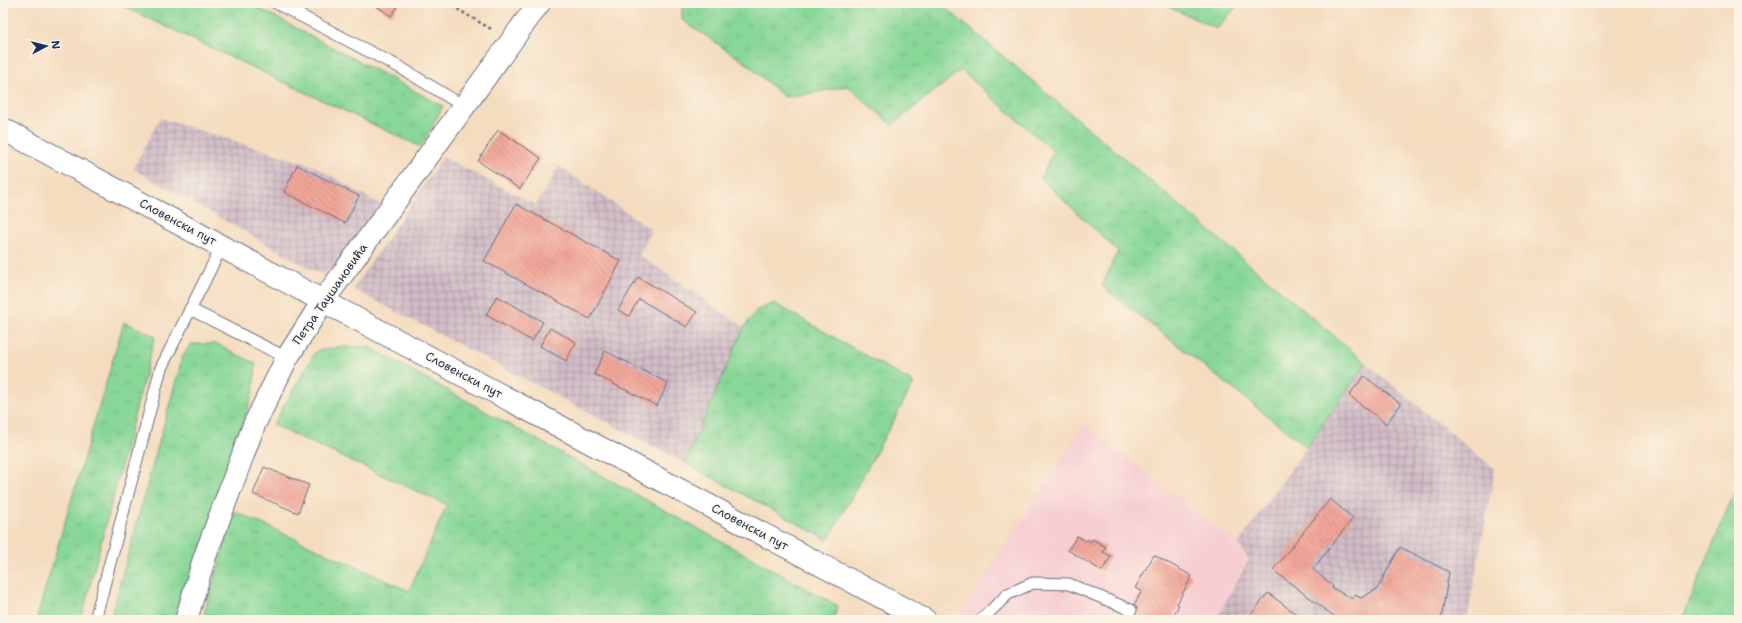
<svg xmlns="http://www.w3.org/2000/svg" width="1742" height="623" viewBox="0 0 1742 623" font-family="'Shantell Sans',sans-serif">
	<defs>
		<pattern id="industrial-grid" width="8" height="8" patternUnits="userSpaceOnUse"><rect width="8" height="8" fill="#d2bdc7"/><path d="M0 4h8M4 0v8" fill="none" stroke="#aa9aa5"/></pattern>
		<pattern id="grass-tufts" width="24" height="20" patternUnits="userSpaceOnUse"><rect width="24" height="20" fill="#88d797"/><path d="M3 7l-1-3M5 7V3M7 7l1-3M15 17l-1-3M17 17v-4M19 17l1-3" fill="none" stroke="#75b985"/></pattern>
		<pattern id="building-back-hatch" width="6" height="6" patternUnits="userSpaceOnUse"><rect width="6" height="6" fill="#f2a698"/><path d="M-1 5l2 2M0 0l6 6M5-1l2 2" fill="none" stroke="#c3887f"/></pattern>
	</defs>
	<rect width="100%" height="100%" fill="#fcf5e5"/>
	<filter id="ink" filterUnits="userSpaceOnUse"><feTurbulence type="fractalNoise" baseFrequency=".025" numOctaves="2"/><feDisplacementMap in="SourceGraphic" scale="8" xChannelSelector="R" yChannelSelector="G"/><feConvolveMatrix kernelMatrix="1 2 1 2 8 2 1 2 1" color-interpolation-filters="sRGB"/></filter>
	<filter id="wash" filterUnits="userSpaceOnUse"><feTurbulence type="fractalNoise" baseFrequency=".012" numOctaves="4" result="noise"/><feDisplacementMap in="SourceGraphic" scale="16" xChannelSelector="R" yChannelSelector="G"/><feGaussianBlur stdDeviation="0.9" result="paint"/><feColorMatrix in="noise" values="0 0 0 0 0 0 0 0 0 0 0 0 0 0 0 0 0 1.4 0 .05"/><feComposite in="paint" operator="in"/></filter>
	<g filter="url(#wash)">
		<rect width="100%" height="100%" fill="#f4dcbe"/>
		<polygon fill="#f7cfd3" points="1084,424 1238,544 1249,559 1216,620 969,620 960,615"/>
		<g fill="url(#industrial-grid)">
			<polygon points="160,118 314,166 381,205 337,267 329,272 320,274 133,169"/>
			<polygon points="443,157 536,205 559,166 652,230 639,255 744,327 685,463 353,289"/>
			<polygon points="1366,363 1495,469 1467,620 1216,620 1249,559 1238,544"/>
		</g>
		<g fill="url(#grass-tufts)" stroke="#52837a">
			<polygon points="116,3 249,3 443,106 421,147"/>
			<polygon points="682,3 940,3 1366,363 1307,447 1102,286 1118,251 1041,179 1053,151 961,70 892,125 847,86 813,93 784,97 746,63 682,20"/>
			<polygon points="1160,3 1239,3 1217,29"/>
			<polygon points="774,303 914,383 828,540 685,463 744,327 757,310"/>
			<polygon points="124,322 155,336 81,620 36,620"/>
			<polygon points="191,344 217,344 256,364 253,392 179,620 110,620 183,355"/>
			<polygon points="339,347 369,347 838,606 833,620 219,620 204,614 234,511 409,591 447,505 273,425 316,351"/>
			<polygon points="1739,481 1739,620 1682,620"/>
		</g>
		<g id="blocks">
			<g fill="url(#building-back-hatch)">
				<polygon points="376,3 400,3 391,16 375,5"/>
				<polygon points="498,130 541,158 520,189 478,161"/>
				<polygon points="297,165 359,196 345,223 284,192"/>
				<polygon points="516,204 621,261 590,319 484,261"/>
				<polygon points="638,277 697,312 687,327 639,299 629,316 618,310"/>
				<polygon points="497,296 543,322 532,341 486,315"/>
				<polygon points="550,328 576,342 566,361 540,346"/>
				<polygon points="605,351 668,383 657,406 594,374"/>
				<polygon points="1364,376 1401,404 1386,424 1349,395"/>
				<polygon points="264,467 309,485 298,513 253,494"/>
				<polygon points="1330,499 1353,518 1313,569 1333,586 1332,588 1353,599 1355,595 1361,598 1377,589 1400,547 1449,572 1441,620 1339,620 1273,570"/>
				<polygon points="1077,536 1086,541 1087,539 1091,542 1092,539 1106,547 1103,552 1111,556 1102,571 1068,550"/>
				<polygon points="1154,555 1192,576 1177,604 1179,605 1171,620 1125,620 1142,591 1135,588"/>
				<polygon points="1268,593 1300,617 1298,620 1247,620"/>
			</g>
		</g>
	</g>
	<g filter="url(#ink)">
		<use href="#blocks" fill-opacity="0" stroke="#676c80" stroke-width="1"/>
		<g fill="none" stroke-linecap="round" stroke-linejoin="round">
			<g stroke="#676c80" stroke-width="13">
				<g id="lane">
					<polyline points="276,3 401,68 465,107"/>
					<polyline points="190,309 287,358"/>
					<polyline points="95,620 161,368 222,246"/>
					<polyline points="981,620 1008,594 1033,583 1069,584 1131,610"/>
				</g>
			</g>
			<g stroke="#676c80" stroke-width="24">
				<polyline id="street" points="186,620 204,559 254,425 287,358 323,301 539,3"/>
			</g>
			<g stroke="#676c80" stroke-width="24">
				<polyline id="secondary" points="3,129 323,301 925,620"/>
			</g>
			<polyline stroke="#676c80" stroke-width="2.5" stroke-dasharray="3 3" stroke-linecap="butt" points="447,3 491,29"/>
			<use href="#lane" stroke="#fff" stroke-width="11"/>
			<use href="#street" stroke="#fff" stroke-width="22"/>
			<use href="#secondary" stroke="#fff" stroke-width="22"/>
		</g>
	</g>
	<g text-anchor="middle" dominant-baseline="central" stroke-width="3" stroke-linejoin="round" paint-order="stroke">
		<g font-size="12" fill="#1b2f5e" stroke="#fcf5e5">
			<text transform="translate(178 222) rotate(28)">Словенски пут</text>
			<text transform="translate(330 294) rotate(-55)">Петра Таушановића</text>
			<text transform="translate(464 375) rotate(28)">Словенски пут</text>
			<text transform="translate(750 527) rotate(28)">Словенски пут</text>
		</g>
	</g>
	<rect width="1742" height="623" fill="none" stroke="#fcf5e5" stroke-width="16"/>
	<g transform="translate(46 46) rotate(83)" stroke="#fcf5e5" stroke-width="3" paint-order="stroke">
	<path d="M0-3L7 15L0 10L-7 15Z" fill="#1b2f5e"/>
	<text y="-6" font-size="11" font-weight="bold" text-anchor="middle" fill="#1b2f5e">N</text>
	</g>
</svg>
